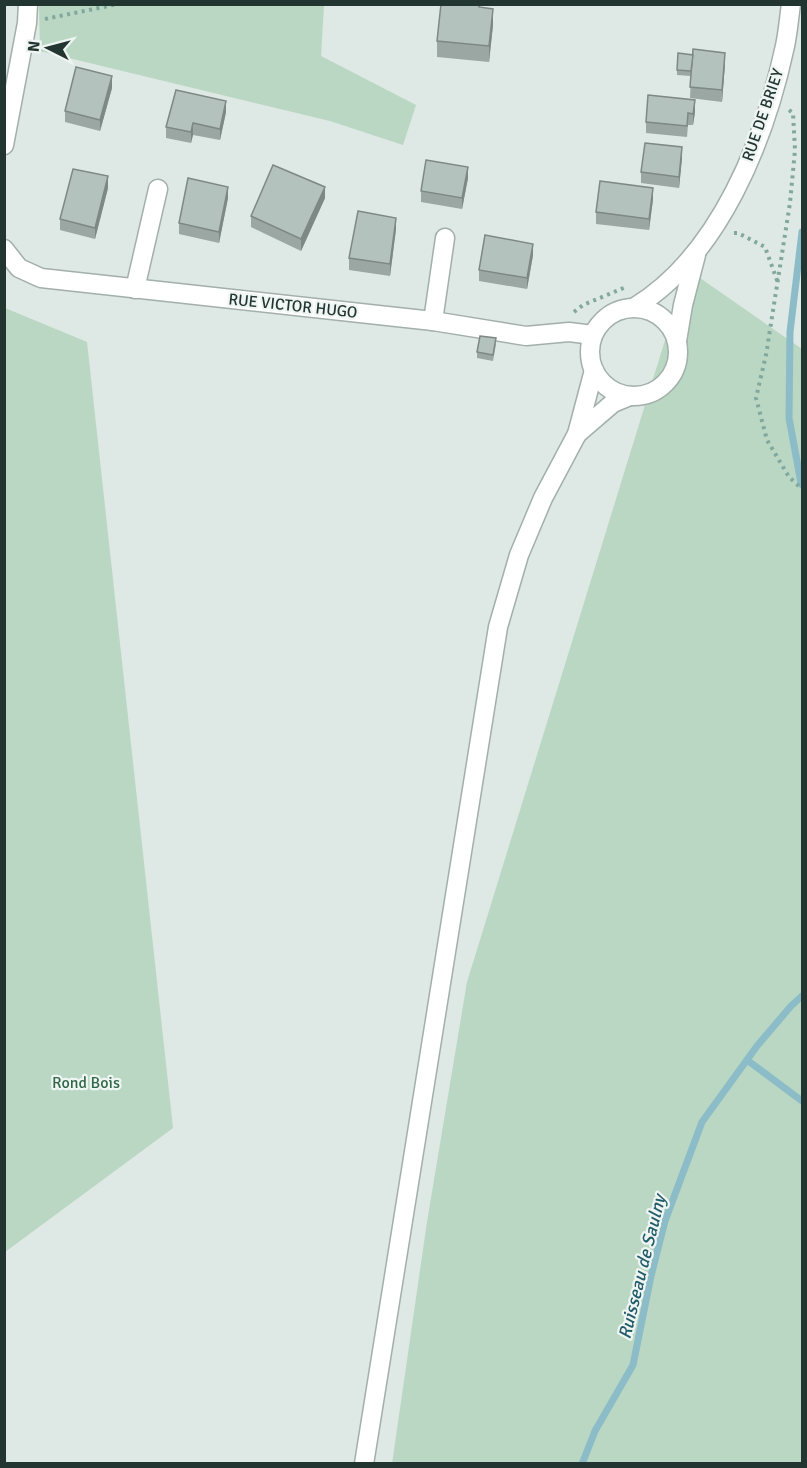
<svg xmlns="http://www.w3.org/2000/svg" width="807" height="1468" viewBox="0 0 807 1468" font-family="Signika,sans-serif">
	<rect width="100%" height="100%" fill="#dee8e4"/>
	<g fill="#b9d7c2">
		<polygon points="39,5 324,5 321,56 416,105 403,145 330,121 40,51"/>
		<polygon points="687,269 802,349 802,1463 392,1464 427,1222 467,982"/>
		<polygon points="5,308 87,342 173,1128 5,1252"/>
	</g>
	<g fill="none" stroke-linecap="round" stroke-linejoin="round">
		<g stroke="#8cbcc7" stroke-width="7">
			<polyline points="802,232 790,332 789,418 801,483 802,485"/>
			<polyline points="747,1060 802,1101"/>
			<polyline points="582,1464 595,1431 633,1365 651,1276 665,1221 702,1122 757,1046 791,1006 802,996"/>
		</g>
		<g stroke="#a2afab" stroke-width="21">
			<g id="minor">
				<polyline points="4,145 27,23 28,4"/>
				<polyline points="4,249 19,268 41,278 433,321 526,336 569,332 593,335"/>
				<polyline points="135,289 158,189"/>
				<path d="M635,307c85,-52 130,-168 150,-261 3,-14 4,-28 6,-42"/>
				<circle cx="634" cy="352" r="44"/>
				<polyline points="433,321 445,238"/>
				<polyline points="677,341 683,305 696,255"/>
				<polyline points="577,434 613,403 630,396"/>
				<polyline points="364,1464 498,627 519,555 543,498 577,434 594,370"/>
			</g>
		</g>
		<g stroke="#82a89d" stroke-width="4" stroke-dasharray="3 4.5" stroke-linecap="butt">
			<polyline points="45,19 118,4"/>
			<polyline points="789,110 793,113 795,150 790,203 766,355 756,398 767,440 789,477 802,489"/>
			<polyline points="734,233 738,233 765,247 778,283"/>
			<polyline points="574,312 583,305 626,287"/>
		</g>
		<use href="#minor" stroke="#fff" stroke-width="18"/>
	</g>
	<g fill="#9ba7a3">
		<polygon points="493,25 489,62 437,57 437,41"/>
		<polygon points="725,64 722,102 690,98 691,76 677,75 677,70"/>
		<polygon points="112,88 100,131 65,122 65,111"/>
		<polygon points="226,112 220,140 193,135 191,143 166,138 166,127"/>
		<polygon points="695,112 693,125 688,125 687,137 646,133 646,122"/>
		<polygon points="682,158 679,188 641,183 641,172"/>
		<polygon points="468,178 462,209 421,202 421,191"/>
		<polygon points="108,188 95,239 60,230 60,219"/>
		<polygon points="228,198 219,243 179,234 179,223"/>
		<polygon points="325,198 301,251 251,227 251,216"/>
		<polygon points="653,199 649,230 596,224 596,212"/>
		<polygon points="396,229 390,276 349,270 349,258"/>
		<polygon points="533,255 527,289 479,281 479,270"/>
		<polygon points="496,344 493,361 477,358 477,352"/>
	</g>
	<g fill="#7e8884">
		<polygon points="493,9 493,25 489,62 489,46"/>
		<polygon points="725,53 725,64 722,102 722,90"/>
		<polygon points="112,76 112,88 100,131 100,120"/>
		<polygon points="695,100 695,112 693,125 693,114"/>
		<polygon points="226,101 226,112 220,140 220,129"/>
		<polygon points="193,123 193,135 191,143 191,132"/>
		<polygon points="682,147 682,158 679,188 679,177"/>
		<polygon points="468,167 468,178 462,209 462,198"/>
		<polygon points="108,176 108,188 95,239 95,228"/>
		<polygon points="228,187 228,198 219,243 219,232"/>
		<polygon points="325,187 325,198 301,251 301,239"/>
		<polygon points="653,188 653,199 649,230 649,219"/>
		<polygon points="396,218 396,229 390,276 390,264"/>
		<polygon points="533,244 533,255 527,289 527,278"/>
	</g>
	<g fill="#b4c2bd" stroke="#7e8884" stroke-width="1.5">
		<polygon points="441,4 480,4 479,7 493,9 489,46 437,41"/>
		<polygon points="693,49 725,53 722,90 690,87"/>
		<polygon points="678,53 693,55 691,71 677,70"/>
		<polygon points="76,67 112,76 100,120 65,111"/>
		<polygon points="176,90 226,101 220,129 193,123 191,132 166,127"/>
		<polygon points="648,95 695,100 693,114 688,113 687,126 646,122"/>
		<polygon points="645,143 682,147 679,177 641,172"/>
		<polygon points="426,160 468,167 462,198 421,191"/>
		<polygon points="273,165 325,187 301,239 251,216"/>
		<polygon points="73,169 108,176 95,228 60,219"/>
		<polygon points="188,178 228,187 219,232 179,223"/>
		<polygon points="600,181 653,188 649,219 596,212"/>
		<polygon points="358,211 396,218 390,264 349,258"/>
		<polygon points="485,235 533,244 527,278 479,270"/>
		<polygon points="480,336 496,338 493,355 477,352"/>
	</g>
	<g text-anchor="middle" dominant-baseline="central" stroke-width="4.5" stroke-linejoin="round" paint-order="stroke">
		<g font-size="16" fill="#223531" stroke="#eef5f2">
			<text transform="translate(763 115) rotate(-71)">RUE DE BRIEY</text>
			<text transform="translate(293 306) rotate(6)">RUE VICTOR HUGO</text>
		</g>
		<g font-size="16" fill="#316747" stroke="#eef5f2">
			<text x="86" y="1083">Rond Bois</text>
		</g>
		<g font-size="18" font-style="italic" fill="#235c69" stroke="#eef5f2">
			<text transform="translate(642 1267) rotate(-76)">Ruisseau de Saulny</text>
		</g>
	</g>
	<rect width="807" height="1468" fill="none" stroke="#223531" stroke-width="12"/>
	<g transform="translate(48 48) rotate(276)" stroke="#eef5f2" stroke-width="4.5" paint-order="stroke">
	<path d="M0-4.5L10 22L0 15L-10 22Z" fill="#223531"/>
	<text y="-9" font-size="16" font-weight="bold" text-anchor="middle" fill="#223531">N</text>
	</g>
</svg>
